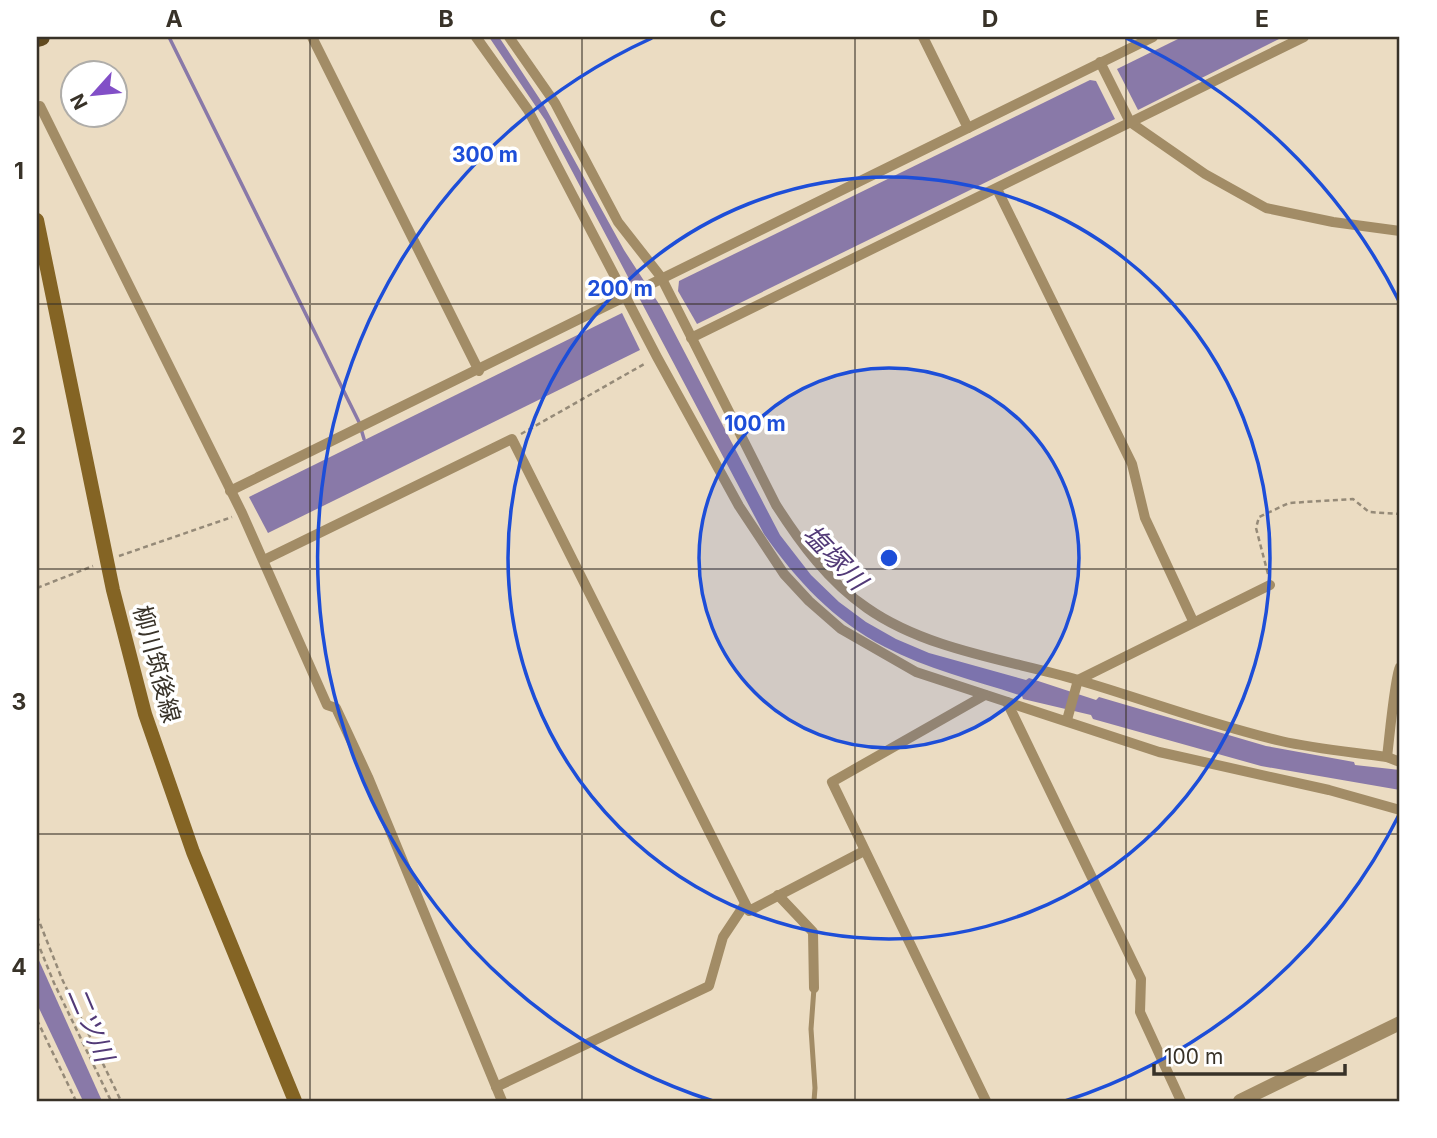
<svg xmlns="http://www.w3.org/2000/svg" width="1437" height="1138" viewBox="0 0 1437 1138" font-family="Inter,'Noto Sans JP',sans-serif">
	<rect width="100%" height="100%" fill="#ebdcc2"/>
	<g fill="#8979a8">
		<path d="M489,37h10l46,70 79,143 37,57 119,228 31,40 28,27 27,20 30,17 33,14 97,27 3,-2 67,22 3,-3 167,49 88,16 1,3 45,5v20l-139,-24 -168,-47 -2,-4 -68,-16 -1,-3c-45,-15 -95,-27 -137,-49 -51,-26 -89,-67 -121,-113l-219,-414z"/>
		<polygon points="1182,37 1283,37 1138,110 1117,69"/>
		<polygon points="1090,80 1096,81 1115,119 697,324 678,291 679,281"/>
		<polygon points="622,313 640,350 268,533 249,497"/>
		<polygon points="37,956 102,1101 83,1101 37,1004"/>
	</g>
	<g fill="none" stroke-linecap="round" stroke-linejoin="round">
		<polyline stroke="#8979a8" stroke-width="3.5" points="169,37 359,422 364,439"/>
		<g stroke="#958a78" stroke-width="2.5" stroke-dasharray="5 3.5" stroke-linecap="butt">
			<polyline points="521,434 646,363"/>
			<polyline points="119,556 232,517"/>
			<polyline points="1268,574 1256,528 1259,517 1289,503 1353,499 1369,512 1400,514"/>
			<polyline points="37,588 93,566"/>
			<polyline points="37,916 62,979 121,1101"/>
			<polyline points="37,941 54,983 111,1101"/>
			<polyline points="37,1020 76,1101"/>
		</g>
		<polyline stroke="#a28c66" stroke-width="5" points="814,1101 815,1088 811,1029 814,988"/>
		<g stroke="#a28c66" stroke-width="10">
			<polyline points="312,37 479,371"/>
			<polyline points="476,37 528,110 657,357 739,506 784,574 809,601 841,629 916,672 1159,752 1329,790 1400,810"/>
			<path d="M509,37l46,66 63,119 43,55 115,228c25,39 53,77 91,103 60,42 142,52 211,72 68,20 134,45 203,61 35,8 71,11 106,16l13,5"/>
			<polyline points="923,37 968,128"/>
			<polyline points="1100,62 1130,122 1205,174 1266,208 1333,222 1400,231"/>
			<polyline points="37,107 40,106 242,513 327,705 336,708 368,777 502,1101"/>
			<polyline points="997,189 1132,464 1145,518 1193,621"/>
			<polyline points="691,338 1304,37"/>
			<path d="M230,491c309,-149 614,-305 923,-454"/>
			<polyline points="264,560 512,439 749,911 864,851"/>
			<polyline points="985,695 832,782 986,1101"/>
			<polyline points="1007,702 1141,979 1140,1012 1181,1101"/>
			<polyline points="1067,720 1078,680 1270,585"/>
			<path d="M1387,757c2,-15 8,-82 13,-90"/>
			<polyline points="778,895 813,932 814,988"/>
			<polyline points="496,1087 709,986 723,937 745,904"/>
		</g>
		<polyline stroke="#a28c66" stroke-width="14" points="1240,1101 1400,1023"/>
		<polyline stroke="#846424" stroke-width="14" points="37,220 113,590 145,714 193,852 295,1101"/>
		<polyline stroke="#624b20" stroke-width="18" points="37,38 41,37"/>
	</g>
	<path fill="none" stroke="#383228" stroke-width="2" stroke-opacity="0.55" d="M310,37v1064M582,37v1064M855,37v1064M1126,37v1064M37,304h1363M37,569h1363M37,834h1363"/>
	<circle cx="889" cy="558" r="190" fill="#1d4ed8" fill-opacity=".12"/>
	<g fill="none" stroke="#1d4ed8" stroke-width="3.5">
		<circle cx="889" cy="558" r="190"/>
		<circle cx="889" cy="558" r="381"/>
		<path d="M1400 813A571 571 0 0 1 1065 1101M713 1101A571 571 0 0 1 652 38M1126 38A571 571 0 0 1 1400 303"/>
	</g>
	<g text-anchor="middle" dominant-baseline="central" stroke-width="7" stroke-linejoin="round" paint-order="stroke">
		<g font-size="24" fill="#383228" stroke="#fff">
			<text transform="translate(157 664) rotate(75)">柳川筑後線</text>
		</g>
		<g font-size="26" font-style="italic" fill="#523a77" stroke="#fff">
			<text transform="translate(835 557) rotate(46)">塩塚川</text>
			<text transform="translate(91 1024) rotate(67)">二ツ川</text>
		</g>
	</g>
	<circle cx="889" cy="558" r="10" fill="#1d4ed8" stroke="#fff" stroke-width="3.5"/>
	<g font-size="21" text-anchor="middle" font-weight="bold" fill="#1d4ed8" stroke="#fff" stroke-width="7" stroke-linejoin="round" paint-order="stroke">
		<text x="485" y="162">300 m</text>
		<text x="620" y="296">200 m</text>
		<text x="755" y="431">100 m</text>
	</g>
	<rect width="1437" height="1138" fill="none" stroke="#ffffff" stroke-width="77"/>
	<g transform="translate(94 94) rotate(243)"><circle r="33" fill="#ffffff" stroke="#afada9" stroke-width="2"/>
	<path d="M0-5L12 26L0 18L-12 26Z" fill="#824fc7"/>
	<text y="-10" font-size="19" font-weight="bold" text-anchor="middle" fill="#383228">N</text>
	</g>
	<path d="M1154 1064v10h191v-10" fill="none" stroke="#383228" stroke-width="3.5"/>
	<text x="1164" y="1064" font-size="21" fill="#383228" stroke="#ffffff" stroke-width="5" paint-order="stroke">100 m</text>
	<rect x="38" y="38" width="1360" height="1062" fill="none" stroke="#383228" stroke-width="2.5"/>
	<g font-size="23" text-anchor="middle" font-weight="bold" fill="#383228">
		<text x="174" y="27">A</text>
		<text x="446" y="27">B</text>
		<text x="718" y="27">C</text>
		<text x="990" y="27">D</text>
		<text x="1262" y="27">E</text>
		<text x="19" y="179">1</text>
		<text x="19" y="444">2</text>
		<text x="19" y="710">3</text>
		<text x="19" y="975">4</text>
	</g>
</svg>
